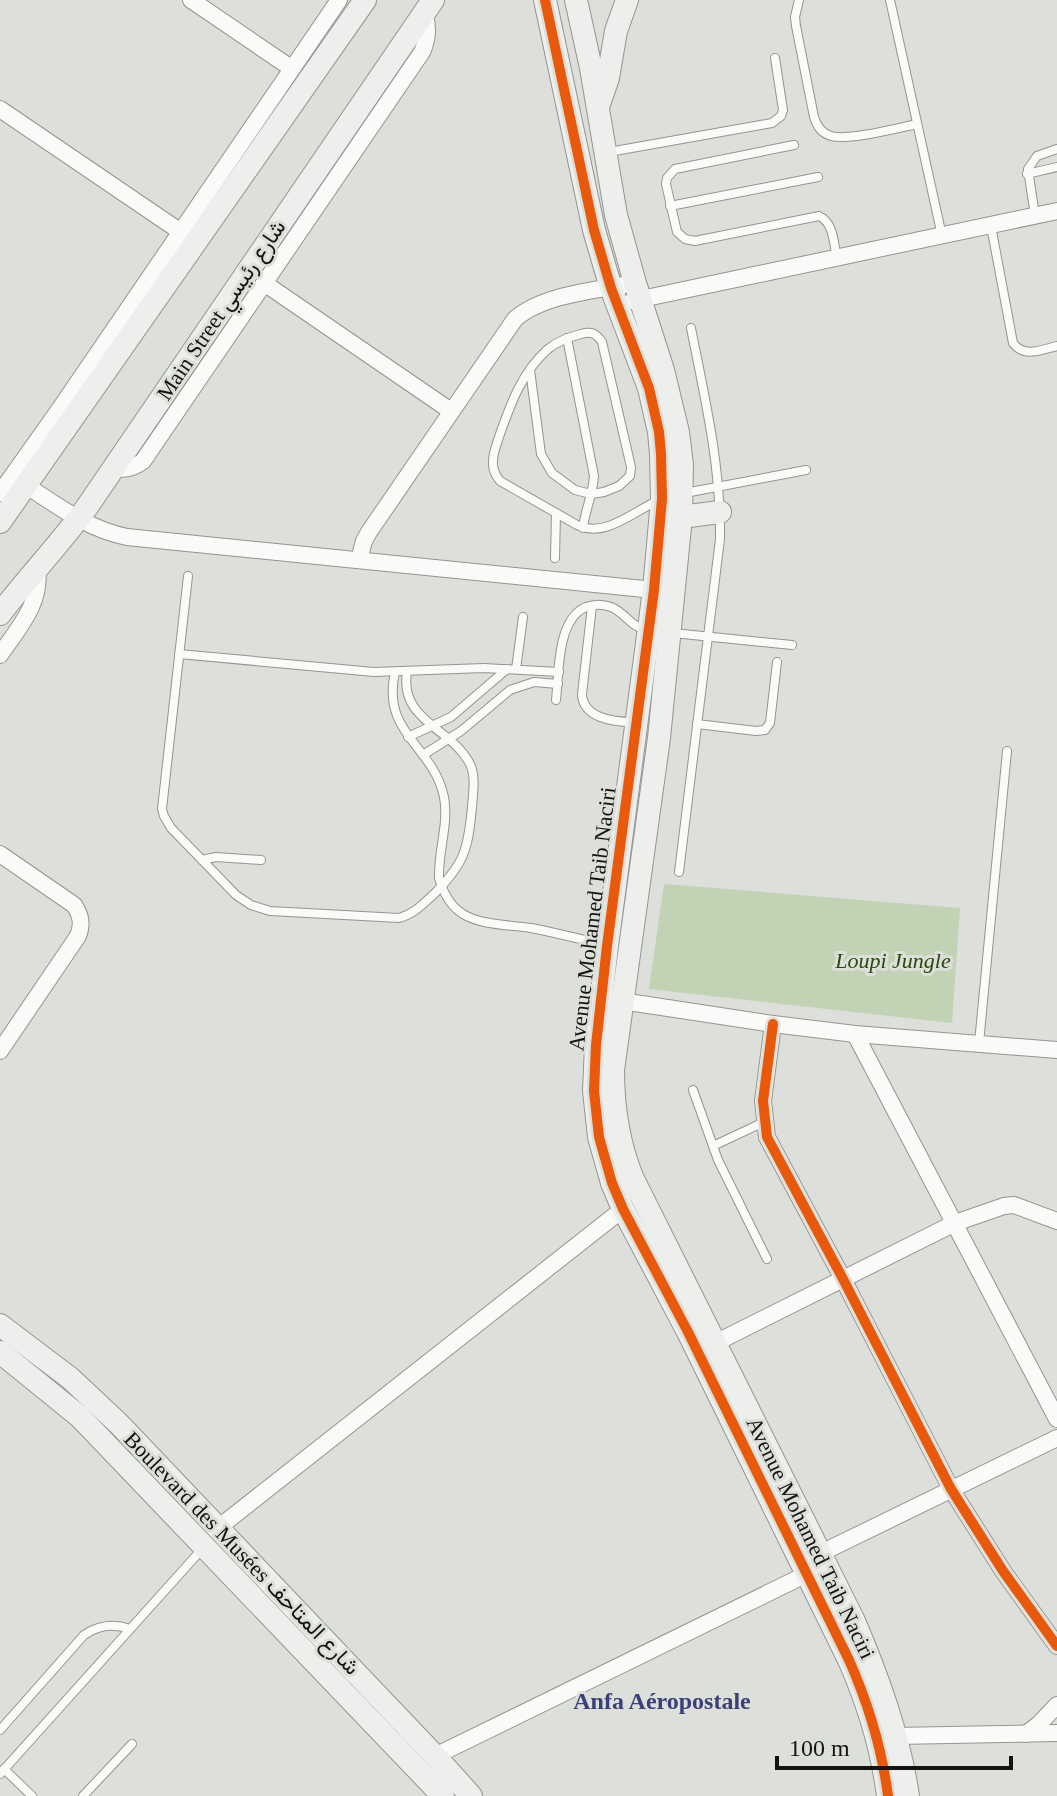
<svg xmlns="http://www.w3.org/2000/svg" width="1057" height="1796" viewBox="0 0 1057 1796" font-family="'Times New Roman',Vazirmatn,serif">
	<rect width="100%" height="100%" fill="#dcdfda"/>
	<polygon fill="#c2d3b5" points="664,884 960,908 952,1023 649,989"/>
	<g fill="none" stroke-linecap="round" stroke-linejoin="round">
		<g stroke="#939592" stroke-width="10">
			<g id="lane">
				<path d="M799,0l-4,17 1,9 18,91c3,9 7,16 17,19 17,5 66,-8 86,-12"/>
				<polyline points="890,0 942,236"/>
				<path d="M794,145l-119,24 -8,9 -1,6 11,48 8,7 10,2 124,-25c15,7 14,26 18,41"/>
				<polyline points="609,152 772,123 781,116 783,110 775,58"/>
				<polyline points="1027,174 1057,167"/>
				<polyline points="670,206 818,177"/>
				<polyline points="1035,216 1028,169 1037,156 1057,149"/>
				<path d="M991,226l22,117c11,15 28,7 44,3"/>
				<path d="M567,338l27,138c-1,18 -9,34 -11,52"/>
				<path d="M530,370l11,84 11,19 23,17 16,4 13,-2 15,-6 11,-10 1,-9 -29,-125c-6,-9 -11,-11 -21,-8 -12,3 -23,7 -33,15 -26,23 -37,54 -48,85 -3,10 -8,20 -7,30 0,7 3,12 7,17l77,44c29,14 57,-15 83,-25"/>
				<polyline points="685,493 806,470"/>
				<polyline points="555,558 556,513"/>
				<path d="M188,576l-26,233 2,7 7,12 65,67 15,10 19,6 129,7c15,-4 24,-14 35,-24 31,-31 34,-45 38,-87 1,-15 4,-30 -2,-43 -18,-36 -71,-43 -63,-92"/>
				<path d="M592,606l-10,88c1,24 31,28 51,28"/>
				<polyline points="673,633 792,645"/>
				<polyline points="179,654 374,672 484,668 559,672"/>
				<polyline points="516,669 523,617"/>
				<path d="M395,672c-14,62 38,73 49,125 5,27 -6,54 -5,81 4,14 11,28 24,36 17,11 48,11 68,14 25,5 50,11 74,17"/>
				<path d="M556,700c3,-28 1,-81 30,-93 8,-3 17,-3 25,0 15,6 20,21 37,23"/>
				<polyline points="697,724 756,731 765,730 770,723 777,662"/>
				<polyline points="408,737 451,717 507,669"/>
				<polyline points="423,755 461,731 510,690 534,682 558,684"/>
				<polyline points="202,860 216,857 261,860"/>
				<path d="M679,872l41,-333c1,-73 -15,-140 -29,-211"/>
				<polyline points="979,1043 1007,751"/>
				<polyline points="693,1090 713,1146"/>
				<polyline points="764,1122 713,1146 718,1160 767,1259"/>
				<path d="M0,1730l84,-95c15,-10 29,-12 46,-6"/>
				<polyline points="4,1769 32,1796"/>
				<polyline points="0,1774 203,1548"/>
				<polyline points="83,1796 132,1744"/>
			</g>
		</g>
		<g stroke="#939592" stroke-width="18">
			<g id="street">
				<polyline points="191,0 291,68"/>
				<polyline points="0,109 181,232"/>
				<polyline points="264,283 451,411"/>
				<polyline points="632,301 1057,211"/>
				<path d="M114,467c11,4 20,1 29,-6l279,-409c6,-13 7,-25 2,-39"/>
				<path d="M27,486c32,21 61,43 100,51l527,53"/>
				<polyline points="0,493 59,410 339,0"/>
				<path d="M359,560l5,-19 5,-9 146,-213c28,-25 83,-29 120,-36"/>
				<path d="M0,655c19,-28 42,-52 37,-87"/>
				<path d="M0,854l74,51c7,10 9,19 4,31l-78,115"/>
				<polyline points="615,1000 773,1024 855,1034 1057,1050"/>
				<polyline points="773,1024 763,1101 767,1137 843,1279 951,1489 1003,1571 1057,1646"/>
				<polyline points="855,1034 1057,1419"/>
				<polyline points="715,1343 955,1223 1004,1206 1014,1205 1057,1221"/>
				<polyline points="218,1528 623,1209"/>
				<polyline points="821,1553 1057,1438"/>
				<polyline points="1026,1734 1039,1724 1057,1705"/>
				<polyline points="895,1736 1057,1733"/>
				<polyline points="435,1756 807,1574"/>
			</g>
		</g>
		<g stroke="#939592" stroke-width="24">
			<g id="secondary">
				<path d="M545,0l49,230 17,58 38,100 10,44 2,22 1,45 -8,91 -47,356 -11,99 -2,46 5,46 13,46 11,26 65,123 161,328c19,43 33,89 39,136"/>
				<path d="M576,0l15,68 25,147 19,68 28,87 15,62 4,33 -1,52 -22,221 -46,332c0,38 5,73 20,109l221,442c24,56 45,114 54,175"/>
				<polyline points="599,104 608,78 616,31 627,0"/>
				<polyline points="681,517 720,512"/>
				<polyline points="0,522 365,0"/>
				<path d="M0,614c28,-37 60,-70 87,-107l346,-507"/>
				<polyline points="0,1325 70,1378 119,1424 435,1756 471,1796"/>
				<polyline points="0,1352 80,1417 443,1796"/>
			</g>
		</g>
		<use href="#lane" stroke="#fafaf9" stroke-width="8"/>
		<use href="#street" stroke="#fafaf9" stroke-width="16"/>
		<use href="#secondary" stroke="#edefec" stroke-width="22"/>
		<g stroke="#dce0d9" stroke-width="15">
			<g id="cycleway">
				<path d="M545,0l49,230 17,58 38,100 10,44 2,22 1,45 -8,91 -47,356 -11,99 -2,46 5,46 13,46 11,26 65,123 161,328c19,43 33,89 39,136"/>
				<polyline points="773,1024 763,1101 767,1137 843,1279 951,1489 1003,1571 1057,1646"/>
			</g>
		</g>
		<use href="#cycleway" stroke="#e8590c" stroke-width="10"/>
	</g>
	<g text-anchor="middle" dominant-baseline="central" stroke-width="6" stroke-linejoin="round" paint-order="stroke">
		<g font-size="22" fill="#131412" stroke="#dce0d9">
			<text transform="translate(221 310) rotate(-56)">Main Street شارع رئيسي</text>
			<text transform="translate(592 919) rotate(-83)">Avenue Mohamed Taib Naciri</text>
			<text transform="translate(811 1538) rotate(64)">Avenue Mohamed Taib Naciri</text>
			<text transform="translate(242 1553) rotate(46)">Boulevard des Musées شارع المتاحف</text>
		</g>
		<g font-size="22" font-style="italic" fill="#2a460d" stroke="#dce0d9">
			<text x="893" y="960">Loupi Jungle</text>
		</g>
		<g font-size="24" font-weight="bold" fill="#3b3f7b" stroke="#dce0d9">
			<text x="662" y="1701">Anfa Aéropostale</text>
		</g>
	</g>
	<path d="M777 1756v12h234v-12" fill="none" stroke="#131412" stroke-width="4"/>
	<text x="789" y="1756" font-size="24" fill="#131412" stroke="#dce0d9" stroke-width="6" paint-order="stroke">100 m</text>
</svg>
